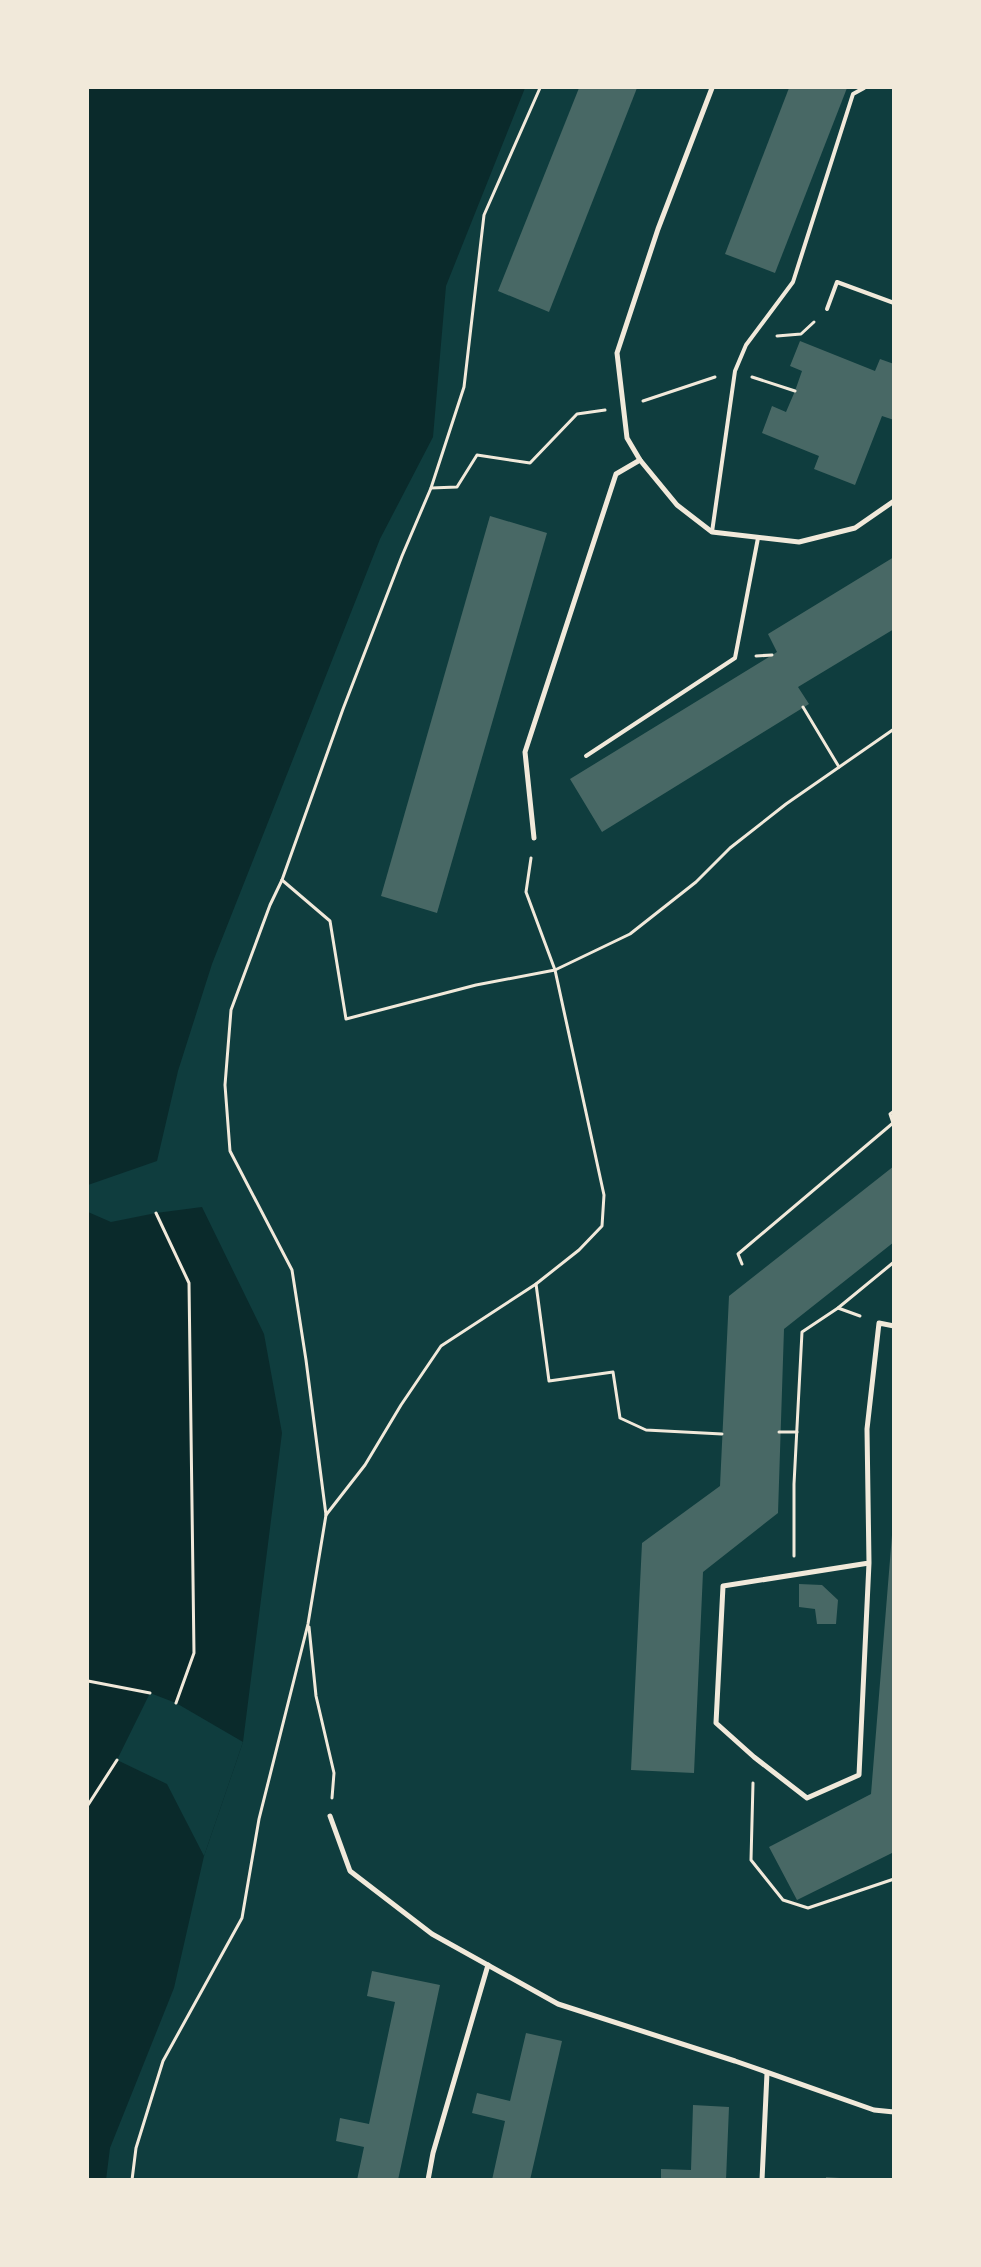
<svg xmlns="http://www.w3.org/2000/svg" width="981" height="2267" viewBox="0 0 981 2267" font-family="Literata,serif">
	<rect width="100%" height="100%" fill="#0f3d3e"/>
	<g fill="#0a2a2b">
		<polygon points="88,88 525,88 446,286 433,437 380,539 212,964 178,1071 157,1161 88,1185"/>
		<polygon points="202,1207 264,1334 282,1433 243,1742 204,1856 174,1988 110,2148 106,2180 88,2179 88,1212 111,1222 156,1213"/>
	</g>
	<polygon fill="#0f3d3e" points="150,1693 176,1703 243,1742 204,1856 167,1784 117,1760"/>
	<g fill="#486865">
		<polygon points="579,88 637,88 549,312 498,291"/>
		<polygon points="789,88 847,88 775,273 725,254"/>
		<polygon points="800,341 875,371 880,359 894,364 894,420 882,416 855,485 814,469 819,456 762,433 772,406 786,412 795,391 802,371 790,366"/>
		<polygon points="490,516 547,533 437,913 381,896"/>
		<polygon points="894,557 894,629 798,687 809,704 602,832 570,779 777,652 768,634"/>
		<polygon points="894,1166 894,1242 784,1329 778,1513 703,1572 694,1773 631,1770 642,1543 720,1486 729,1296"/>
		<polygon points="892,1535 894,1852 797,1900 769,1847 871,1794"/>
		<polygon points="799,1584 822,1585 838,1600 836,1624 817,1624 815,1609 799,1607"/>
		<polygon points="372,1971 440,1985 398,2180 357,2180 364,2147 336,2141 340,2118 369,2124 395,2002 367,1996"/>
		<polygon points="526,2033 562,2041 530,2180 492,2180 505,2121 472,2113 477,2093 510,2101"/>
		<polygon points="693,2105 729,2107 726,2180 661,2180 661,2169 691,2170"/>
		<polygon points="826,2177 840,2178 840,2180 826,2180"/>
	</g>
	<g fill="none" stroke-linecap="round" stroke-linejoin="round">
		<g stroke="#f1e9da" stroke-width="3">
			<polyline points="777,336 801,334 814,322"/>
			<polyline points="752,377 795,391"/>
			<polyline points="643,401 715,377"/>
			<polyline points="431,488 457,487 477,455 530,463 577,414 605,410"/>
			<polyline points="756,656 772,655"/>
			<polyline points="803,707 839,767"/>
			<polyline points="282,880 330,921 346,1019 476,985 555,970 526,892 531,858"/>
			<polyline points="893,1123 890,1114 894,1111"/>
			<polyline points="156,1213 189,1283 194,1653 176,1703"/>
			<polyline points="742,1264 738,1254 893,1123"/>
			<polyline points="536,1284 549,1381 613,1372 620,1418 646,1430 722,1434"/>
			<polyline points="838,1308 860,1316"/>
			<polyline points="779,1432 797,1432"/>
			<polyline points="326,1515 365,1465 401,1405 441,1346 536,1284 579,1250 602,1226 604,1195 555,970 630,934 696,882 730,848 786,804 894,729"/>
			<polyline points="794,1556 794,1484 802,1332 838,1308 894,1262"/>
			<polyline points="309,1627 316,1696 334,1773 332,1798"/>
			<polyline points="88,1681 150,1693"/>
			<polyline points="753,1783 751,1860 783,1900 808,1908 894,1879"/>
			<polyline points="88,1805 117,1760"/>
			<polyline points="132,2180 136,2148 163,2061 242,1918 259,1819 308,1624 326,1515 306,1360 292,1270 230,1151 225,1085 231,1010 270,905 282,880 343,709 402,556 431,488 464,387 484,215 540,88"/>
		</g>
		<g stroke="#f1e9da" stroke-width="4">
			<polyline points="827,309 837,282 894,303"/>
			<polyline points="712,532 735,371 746,345 793,282 853,94 864,88"/>
			<polyline points="586,756 735,658 758,538"/>
		</g>
		<g stroke="#f1e9da" stroke-width="5">
			<polyline points="712,88 658,229 617,353 627,438 640,460 677,505 712,532 799,542 855,528 894,501"/>
			<polyline points="534,838 525,752 616,474 640,460"/>
			<polyline points="869,1563 723,1586 716,1723 754,1757 807,1798 859,1775 869,1563 867,1429 879,1323 894,1326"/>
			<polyline points="330,1816 350,1871 432,1934 558,2004 735,2061 874,2110 894,2112"/>
			<polyline points="428,2180 433,2153 488,1965"/>
			<polyline points="762,2180 767,2073"/>
		</g>
	</g>
	<rect width="981" height="2267" fill="none" stroke="#f1e9da" stroke-width="178"/>
</svg>
